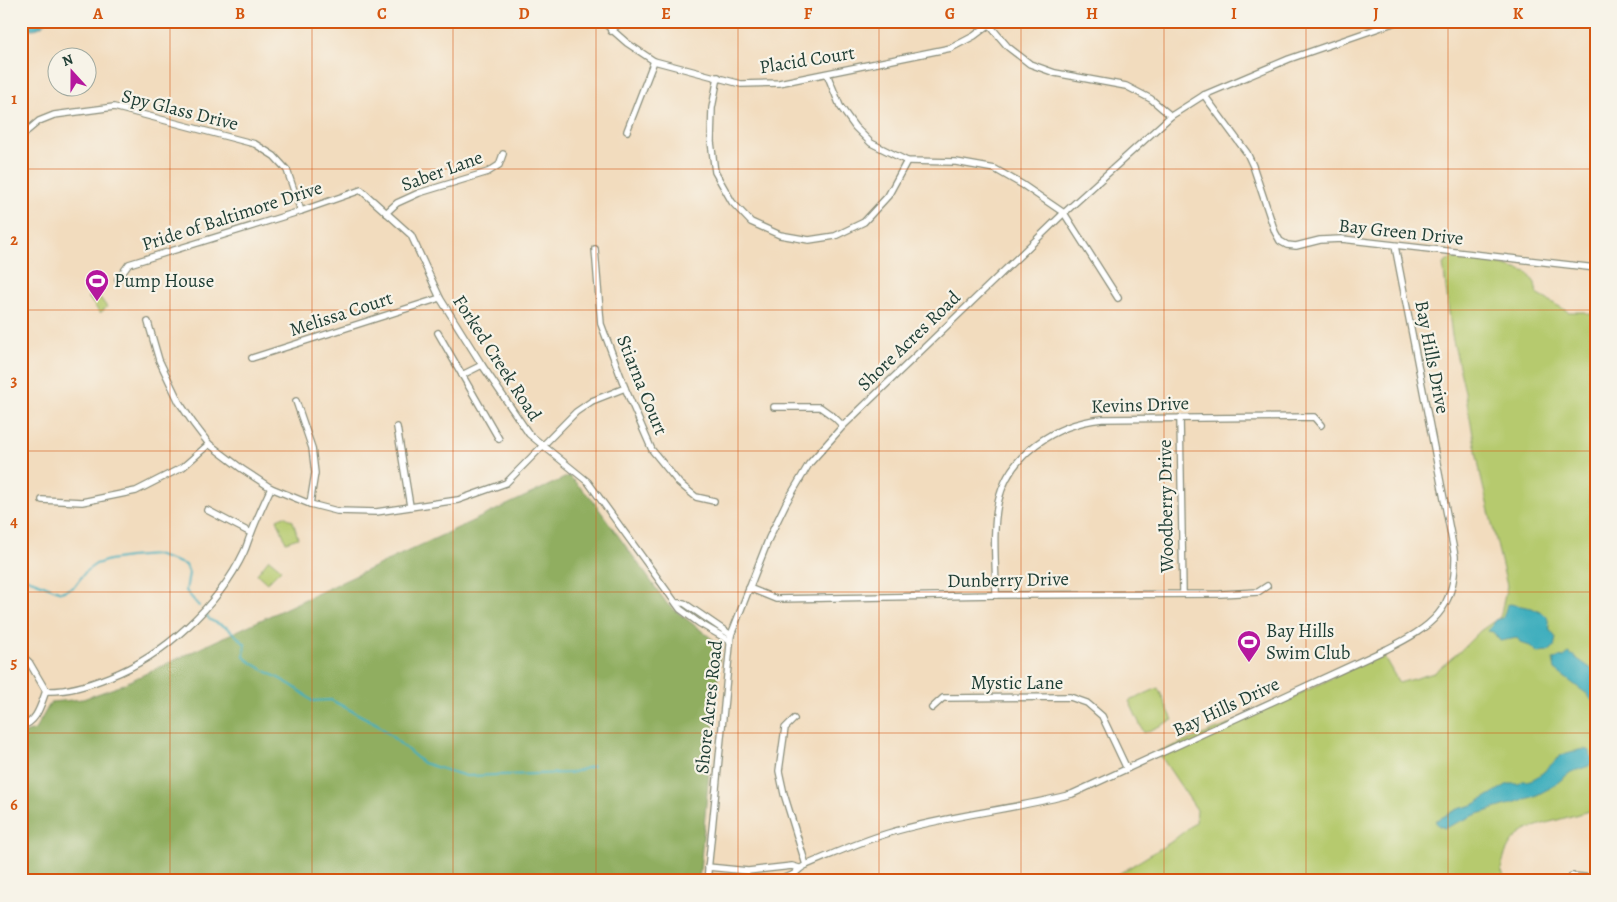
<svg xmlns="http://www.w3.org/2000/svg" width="1617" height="902" viewBox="0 0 1617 902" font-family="Alegreya,serif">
	<rect width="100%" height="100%" fill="#f7f3e8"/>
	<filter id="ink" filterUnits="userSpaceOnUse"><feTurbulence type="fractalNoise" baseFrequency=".02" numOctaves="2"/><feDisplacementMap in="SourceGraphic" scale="10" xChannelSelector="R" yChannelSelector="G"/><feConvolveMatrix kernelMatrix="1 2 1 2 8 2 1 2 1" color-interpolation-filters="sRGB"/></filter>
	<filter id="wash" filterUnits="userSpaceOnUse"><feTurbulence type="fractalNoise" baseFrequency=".0096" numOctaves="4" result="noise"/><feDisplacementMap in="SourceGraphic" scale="20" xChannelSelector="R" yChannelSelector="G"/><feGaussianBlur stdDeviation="1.12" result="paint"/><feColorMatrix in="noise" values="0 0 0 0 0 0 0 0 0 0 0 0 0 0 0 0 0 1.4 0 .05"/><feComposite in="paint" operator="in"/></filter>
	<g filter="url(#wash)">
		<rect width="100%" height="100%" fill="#f2dcbe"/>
		<g fill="#b6ca6e" stroke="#6a8451">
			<path d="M1452,258l32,2 43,12 8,11 2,11 32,18h15l12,4v154l-7,27 7,32v280c-14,4 -28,8 -42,12 -31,8 -47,15 -53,49l6,11h-400l64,-39 25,-20 1,-12 -39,-58 81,-31 73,-33 70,-35 17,30 35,-10 26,-22 20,-20 20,-14 7,-31 -25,-104 -17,-90 -13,-56 -9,-72z"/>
			<polygon points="95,291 107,307 100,313 88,297"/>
			<polygon points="284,516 293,521 298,538 286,542 277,519"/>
			<polygon points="269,559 281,569 267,583 257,574"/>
			<polygon points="1158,688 1173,720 1144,733 1129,701"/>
		</g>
		<polygon fill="#90ae61" stroke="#58764a" points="569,476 591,498 668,605 715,641 720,651 699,881 21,881 21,734 35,730 51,702 83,699 117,687"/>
		<g fill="#41afbe" stroke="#307679">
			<path d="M21,21h26c-7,9 -16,10 -26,5z"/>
			<polygon points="1510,604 1532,608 1547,616 1550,630 1556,638 1554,647 1548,652 1538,653 1530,646 1521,643 1517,638 1500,641 1493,632 1488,631 1496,620 1503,618 1507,605"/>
			<polygon points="1569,653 1596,672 1596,706 1587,694 1555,670 1553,659 1564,657"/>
			<path d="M1584,749l6,2 2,9 -3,6 -18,6 -19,15 -17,9 -60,19 -30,13 -6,-2 -4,-5 23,-12 15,-4 35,-21h11l3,-3c15,1 26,-14 36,-23 6,-6 18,-7 26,-9z"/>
		</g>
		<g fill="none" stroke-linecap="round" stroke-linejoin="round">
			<g stroke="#41afbe" stroke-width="2">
				<polyline points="21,576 61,592 74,587 86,571 96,564 109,560 129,557 156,555 186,565 189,573 186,591 199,606"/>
				<path d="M206,615l4,5 18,8 17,16 -1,13c22,18 48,24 68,44l19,-1 46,24 46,39 43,13 104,-3 23,-7"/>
			</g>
		</g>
	</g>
	<g filter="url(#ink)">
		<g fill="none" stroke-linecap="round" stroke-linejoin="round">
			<g stroke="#888c79" stroke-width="8">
				<g id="street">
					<polyline points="602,21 627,43 654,61 741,84 779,83 951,48 974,36 994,21"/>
					<polyline points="986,21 1008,47 1030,64 1055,73 1126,86 1151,99 1171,116"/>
					<polyline points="611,31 622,21"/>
					<polyline points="827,74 840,106 855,127 871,143 907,161 956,162 995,169 1023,185 1064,213 1118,298"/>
					<polyline points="718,77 712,108 711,142 715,172 732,202 751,222 780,235 809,240 835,236 864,222 888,196 907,161"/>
					<polyline points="1204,95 1247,153 1253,166 1275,232 1280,241 1287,245 1296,246 1320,240 1342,239 1596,268"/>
					<polyline points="627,131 654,61"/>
					<polyline points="21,139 27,131 39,121 54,115 114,107 255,144 274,156 287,170 301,211"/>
					<polyline points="386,213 397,203 419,193 488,172 499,165 503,154"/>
					<polyline points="595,249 601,324 625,388 652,450 679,483 696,497 714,501"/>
					<polyline points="118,279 129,264 301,211 361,190 411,235 440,298 482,365 529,434 588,482 680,609 699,623 730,641"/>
					<polyline points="148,322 159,360 179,402 193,423 209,444 242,469 271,488 310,504 337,511 376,512 458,500 506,483 576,412 592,401 625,388"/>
					<polyline points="438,333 499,439"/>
					<polyline points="252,358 440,298"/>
					<polyline points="462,375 482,365"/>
					<polyline points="296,401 312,448 315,473 310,504"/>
					<polyline points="774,407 820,407 834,417 843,426"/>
					<polyline points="1180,418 1183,593"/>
					<polyline points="397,427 410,506"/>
					<polyline points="42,500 82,502 136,491 183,467 209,444"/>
					<polyline points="207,510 251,533"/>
					<polyline points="749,588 776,599 996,595 1220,594 1258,592 1267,586"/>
					<path d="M996,595c0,-30 -4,-62 2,-92 10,-49 57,-79 104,-84l212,-2 7,8"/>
					<polyline points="677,603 684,603 731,635"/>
					<polyline points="21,655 29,662 46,691"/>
					<polyline points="932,708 943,698 1070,697 1087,703 1102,716 1127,769"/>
					<polyline points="794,719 785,728 779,771 784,794 806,865"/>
					<path d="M21,726c16,-3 20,-22 25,-35 22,1 43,-6 63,-14 55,-21 110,-72 135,-125 3,-6 4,-12 7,-18 6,-16 13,-31 20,-46"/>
					<polyline points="708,867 748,871 792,866 799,868"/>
					<polyline points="1572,876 1596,878"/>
					<polyline points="707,877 754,881"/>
					<polyline points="707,881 731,635 769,538 786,503 809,464 843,426 1064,213 1171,116 1204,95 1289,59 1399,21"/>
					<path d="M754,881c11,-1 32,-1 40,-7 5,-4 6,-6 12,-9 27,-11 55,-24 83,-32 60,-18 123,-23 183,-39l315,-145c44,-22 69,-39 68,-93l-60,-310"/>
				</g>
			</g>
			<use href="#street" stroke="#fff" stroke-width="5.5"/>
		</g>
	</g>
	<path fill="none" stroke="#d45610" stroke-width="1" stroke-opacity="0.55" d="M170,21v860M312,21v860M453,21v860M596,21v860M738,21v860M879,21v860M1021,21v860M1164,21v860M1306,21v860M1448,21v860M21,169h1575M21,310h1575M21,451h1575M21,592h1575M21,733h1575"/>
	<defs>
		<g id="stadium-pin" transform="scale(1.25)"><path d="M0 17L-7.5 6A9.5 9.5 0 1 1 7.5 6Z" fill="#b5179e" stroke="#f7f3e8"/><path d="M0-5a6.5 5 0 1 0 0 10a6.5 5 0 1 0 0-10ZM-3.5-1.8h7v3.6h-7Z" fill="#fff"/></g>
	</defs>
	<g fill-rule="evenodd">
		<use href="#stadium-pin" x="97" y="281"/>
		<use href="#stadium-pin" x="1249" y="642"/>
	</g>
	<g text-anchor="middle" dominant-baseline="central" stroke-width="4.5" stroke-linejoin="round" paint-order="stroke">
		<g font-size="19" fill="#1f3d34" stroke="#f7f3e8">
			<text transform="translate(807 60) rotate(-9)">Placid Court</text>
			<text transform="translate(180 110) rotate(14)">Spy Glass Drive</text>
			<text transform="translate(442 171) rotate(-20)">Saber Lane</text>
			<text transform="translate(232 216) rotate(-18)">Pride of Baltimore Drive</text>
			<text transform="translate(1401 232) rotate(6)">Bay Green Drive</text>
			<text transform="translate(341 314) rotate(-18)">Melissa Court</text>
			<text transform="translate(909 341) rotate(-44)">Shore Acres Road</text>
			<text transform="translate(1432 357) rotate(79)">Bay Hills Drive</text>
			<text transform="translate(497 358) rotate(57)">Forked Creek Road</text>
			<text transform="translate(642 385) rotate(68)">Stiarna Court</text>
			<text transform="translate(1140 405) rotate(-2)">Kevins Drive</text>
			<text transform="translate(1166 506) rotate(-91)">Woodberry Drive</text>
			<text transform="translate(1008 580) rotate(-1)">Dunberry Drive</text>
			<text x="1017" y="683">Mystic Lane</text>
			<text transform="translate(709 707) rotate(-84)">Shore Acres Road</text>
			<text transform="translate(1226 707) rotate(-25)">Bay Hills Drive</text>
		</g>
		<g font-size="19" fill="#1f3d34" stroke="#f7f3e8" text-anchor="start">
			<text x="114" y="281">Pump House</text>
			<text x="1266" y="631">Bay Hills<tspan x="1266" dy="22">Swim Club</tspan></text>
		</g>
	</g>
	<rect width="1617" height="902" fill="none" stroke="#f7f3e8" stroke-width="55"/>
	<g transform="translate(72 72) rotate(339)"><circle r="24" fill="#f7f3e8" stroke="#a1aaa0"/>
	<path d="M0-4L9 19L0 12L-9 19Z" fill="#b5179e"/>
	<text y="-8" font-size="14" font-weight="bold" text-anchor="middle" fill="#1f3d34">N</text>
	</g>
	<rect x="28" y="28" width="1562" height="846" fill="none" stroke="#d45610" stroke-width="2"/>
	<g font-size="16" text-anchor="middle" font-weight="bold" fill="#d45610">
		<text x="98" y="19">A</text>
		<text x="240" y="19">B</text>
		<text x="382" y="19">C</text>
		<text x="524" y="19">D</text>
		<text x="666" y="19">E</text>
		<text x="808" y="19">F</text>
		<text x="950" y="19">G</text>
		<text x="1092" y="19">H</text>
		<text x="1234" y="19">I</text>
		<text x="1376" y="19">J</text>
		<text x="1518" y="19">K</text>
		<text x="14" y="104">1</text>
		<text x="14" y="245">2</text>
		<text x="14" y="386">3</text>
		<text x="14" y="527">4</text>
		<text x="14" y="668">5</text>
		<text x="14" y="810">6</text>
	</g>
</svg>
